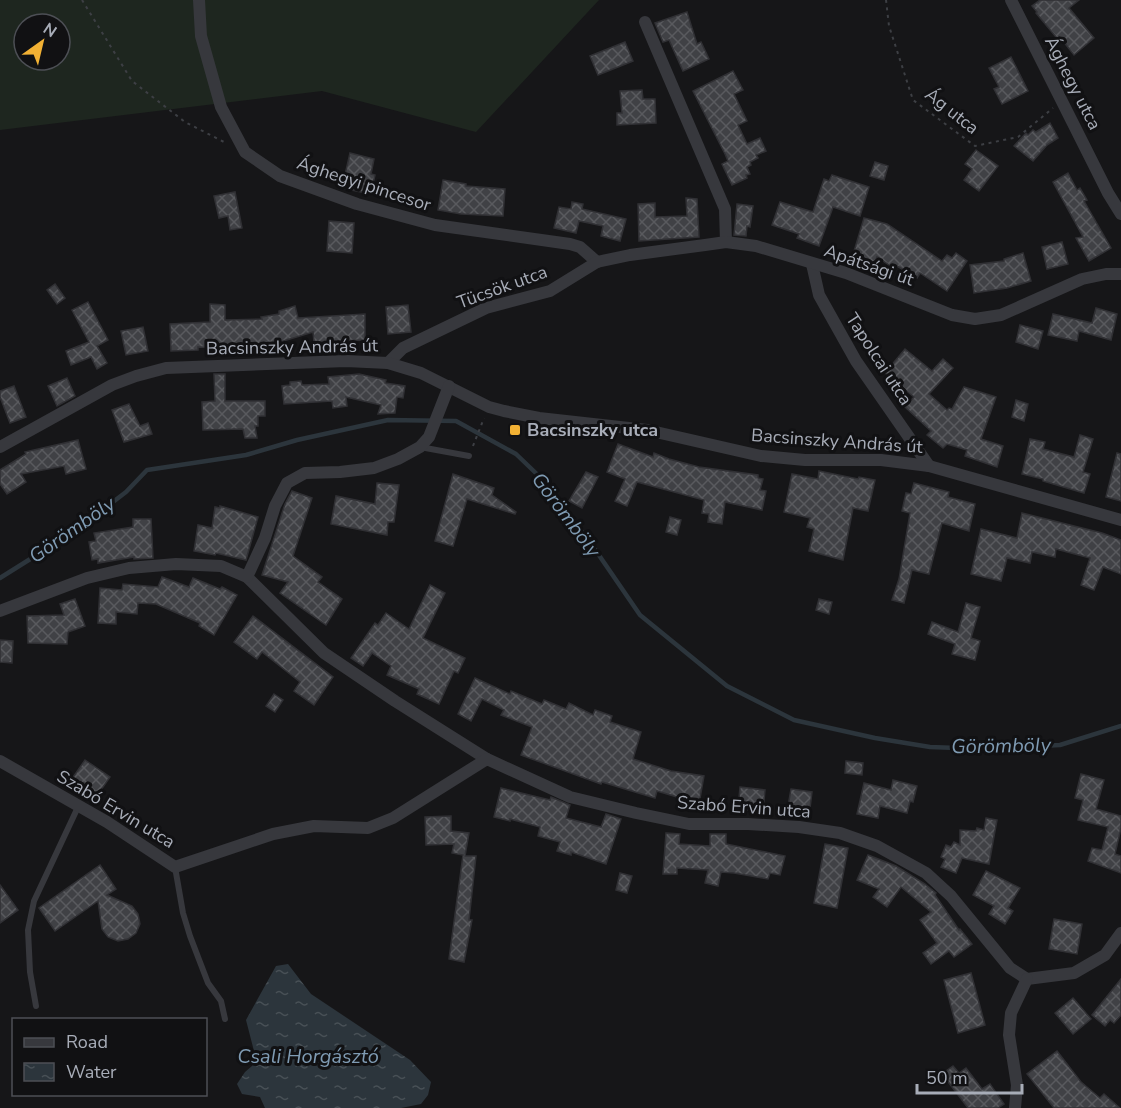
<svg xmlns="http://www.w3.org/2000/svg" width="1121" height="1108" viewBox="0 0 1121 1108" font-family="'Nunito Sans',sans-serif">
	<defs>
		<pattern id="water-ripples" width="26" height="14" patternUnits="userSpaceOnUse" patternTransform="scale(1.5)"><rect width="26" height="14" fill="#2c353c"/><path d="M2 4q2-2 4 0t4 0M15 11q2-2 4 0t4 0" fill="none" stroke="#485056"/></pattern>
		<pattern id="building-cross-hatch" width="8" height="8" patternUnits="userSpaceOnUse" patternTransform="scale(1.5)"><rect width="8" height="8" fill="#404145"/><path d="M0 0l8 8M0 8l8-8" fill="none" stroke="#595a5e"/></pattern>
	</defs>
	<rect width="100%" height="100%" fill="#161618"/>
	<path fill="#1e261f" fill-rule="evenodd" d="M0,0h599l-123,132 -154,-41 -322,39zM24,24h36v36h-36z"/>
	<polygon fill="url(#water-ripples)" points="288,964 311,994 410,1060 431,1082 428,1095 421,1104 401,1108 265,1108 260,1097 242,1094 237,1084 245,1072 252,1066 254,1051 246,1020 276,966"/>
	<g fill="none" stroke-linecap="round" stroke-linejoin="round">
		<polyline stroke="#2c353c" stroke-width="4.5" points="0,578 75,531 126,492 147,470 246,455 297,440 388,420 456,421 516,454 542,479 592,545 640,615 727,686 794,720 875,738 930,747 985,749 1060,745 1121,726"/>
	</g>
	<g fill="url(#building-cross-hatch)" stroke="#303034" stroke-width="1.5">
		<polygon points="1040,0 1079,0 1069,8 1094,38 1074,55 1063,41 1061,43 1036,13 1037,12 1032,6"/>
		<polygon points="687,12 697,44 701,42 709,59 683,71 669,40 663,42 655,23"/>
		<polygon points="625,42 633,61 598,75 590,56"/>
		<polygon points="1011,57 1028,91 1002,104 994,89 999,87 989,68"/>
		<polygon points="733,71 743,90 734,94 747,121 738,125 747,144 760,138 766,151 756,155 758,158 750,162 751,165 747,167 750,174 746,175 747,178 732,185 722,164 728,161 725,154 693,91"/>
		<polygon points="642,90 643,99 655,99 656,123 617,125 617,113 622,113 620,91"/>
		<polygon points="1050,123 1058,138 1047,145 1033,161 1014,146 1026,133 1028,135 1033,130 1036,132"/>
		<polygon points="976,150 998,166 979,191 964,180 972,169 965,164"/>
		<polygon points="350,153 374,159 371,174 375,175 372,188 367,187 366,193 342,188"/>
		<polygon points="875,162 888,166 884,180 870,176"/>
		<polygon points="1068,173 1077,190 1080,188 1087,200 1084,201 1111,248 1089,261 1076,238 1083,237 1053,182"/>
		<polygon points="832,175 869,187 860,216 833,207 819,246 797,238 799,234 772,225 780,202 813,212 824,179 829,181"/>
		<polygon points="443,180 466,184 466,186 505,189 503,216 461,214 438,210"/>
		<polygon points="235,192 242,228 230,230 228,216 219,218 214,196"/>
		<polygon points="686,198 697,199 699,237 639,241 638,204 655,203 655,217 687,216"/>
		<polygon points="572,202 583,204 582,209 626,219 620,241 601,236 603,226 579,221 576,233 554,228 559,207 571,209"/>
		<polygon points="737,204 753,206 750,227 747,226 746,236 734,235"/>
		<polygon points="864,218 887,224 942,261 947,255 952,258 956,253 967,261 947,291 920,273 917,278 897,266 895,269 877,257 874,265 852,258"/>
		<polygon points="329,221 354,223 352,253 327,251"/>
		<polygon points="1062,242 1068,264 1047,269 1042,247"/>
		<polygon points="1023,253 1031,281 1007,288 974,293 970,265 1004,261 1004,259"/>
		<polygon points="55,284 65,298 57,304 47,290"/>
		<polygon points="88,302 108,340 97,346 107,363 97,369 91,357 71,365 66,351 89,342 72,310"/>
		<polygon points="210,304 225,305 225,320 262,319 261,317 279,314 279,311 295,306 298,318 365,314 365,340 314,342 313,332 280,342 280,345 257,349 198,347 198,350 171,351 170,324 210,322"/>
		<polygon points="408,305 411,332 388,334 386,307"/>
		<polygon points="1096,308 1117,314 1111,340 1079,331 1077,341 1048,335 1053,314 1092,323"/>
		<polygon points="1020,325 1043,331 1038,349 1016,342"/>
		<polygon points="143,327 148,351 126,355 121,331"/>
		<polygon points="905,349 932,371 943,359 953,368 929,394 947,410 949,408 952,409 964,387 996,397 981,439 1003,446 997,467 965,456 967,450 947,444 943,448 927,435 931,431 905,407 914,397 885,373"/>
		<polygon points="214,374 225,374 225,401 265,401 265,416 258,416 258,426 255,426 257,438 245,438 243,429 203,430 202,402 215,401"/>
		<polygon points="359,374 386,380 385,383 405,386 403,398 397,397 395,413 378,414 381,405 346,397 347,406 333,408 332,401 284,404 282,386 290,385 290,382 301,381 302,385 329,384 328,377"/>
		<polygon points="67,378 75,396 57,406 48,386"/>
		<polygon points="14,386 26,417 10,423 0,397 0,391"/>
		<polygon points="1016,400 1028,404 1024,421 1012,417"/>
		<polygon points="129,404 140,426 148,423 152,434 124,442 112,410"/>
		<polygon points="1080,435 1093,439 1083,472 1090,474 1084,493 1043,481 1043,479 1022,474 1030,439 1045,442 1043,449 1074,457"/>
		<polygon points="78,440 86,469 66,474 64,466 21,474 26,482 7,494 0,484 0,470 26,454 25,452"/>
		<polygon points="618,444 653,457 654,453 669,459 699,467 758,475 758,478 763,479 760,490 766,491 762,510 725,502 722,524 708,522 709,514 702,513 704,500 637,482 627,506 615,501 625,479 607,472"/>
		<polygon points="1117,453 1121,454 1121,501 1106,497"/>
		<polygon points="819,471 858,479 859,477 875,480 868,511 853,508 843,560 809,551 814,529 807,527 810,518 784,512 792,474 818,479"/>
		<polygon points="586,472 598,477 582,508 569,501"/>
		<polygon points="453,474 494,488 492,495 516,512 515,514 467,499 453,546 435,541"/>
		<polygon points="377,483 399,485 394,522 388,522 387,535 331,524 336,496 375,504"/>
		<polygon points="914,483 949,492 948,497 975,504 969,531 942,523 929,574 912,570 904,603 892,600 899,579 910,513 902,511 906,493 911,494"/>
		<polygon points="292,491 312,498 293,556 322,577 318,582 342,599 326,625 280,593 288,582 262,575 285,504"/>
		<polygon points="220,506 258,517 246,560 216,553 215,555 194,551 198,525 212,528 215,507 220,508"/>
		<polygon points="1022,513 1102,533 1121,540 1121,574 1103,567 1094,590 1081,585 1090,558 1056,549 1055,557 1032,552 1030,563 1007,558 1001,581 971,574 981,529 1017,538"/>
		<polygon points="670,517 681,520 677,535 666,532"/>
		<polygon points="133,519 151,519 153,558 134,559 134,557 98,563 98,559 92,560 89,542 96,541 94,533 133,527"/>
		<polygon points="162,577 189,587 193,578 220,589 222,587 237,595 214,635 199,626 200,623 156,604 138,603 137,614 116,612 116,624 98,623 100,588 122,590 123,584 158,587"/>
		<polygon points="430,585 445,593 423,638 465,658 458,673 454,671 439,704 417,694 419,689 387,675 391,666 372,653 363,666 351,658 375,623 378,625 386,613 409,629"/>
		<polygon points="75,599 85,626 68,632 67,644 28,643 27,616 64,615 60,604"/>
		<polygon points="819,599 832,602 829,614 816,610"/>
		<polygon points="966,603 980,607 971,638 980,641 975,660 952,654 955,644 928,634 932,622 958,632"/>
		<polygon points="253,616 333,677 314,705 294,691 300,682 262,652 257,659 234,642"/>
		<polygon points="0,640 13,641 12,663 0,662"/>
		<polygon points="475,678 510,694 511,691 542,704 544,700 566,709 569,703 593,715 595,710 612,716 610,722 641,732 633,759 671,771 704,776 699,804 677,801 677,797 657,791 655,798 602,782 601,784 521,755 532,727 501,715 504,710 482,699 471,721 458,714"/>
		<polygon points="274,694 283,700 275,712 266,706"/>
		<polygon points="85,760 110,777 94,800 69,783"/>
		<polygon points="846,761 863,763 862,775 845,773"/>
		<polygon points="1081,774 1104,780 1096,809 1121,816 1121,828 1115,854 1121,856 1121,873 1088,861 1092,848 1102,850 1108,827 1078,820 1083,800 1075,798"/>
		<polygon points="893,780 917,786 913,802 910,801 907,813 880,806 878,818 857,814 864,783 891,790"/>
		<polygon points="740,787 765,790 763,812 738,809"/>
		<polygon points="501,788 550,800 551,797 570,805 566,818 601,827 606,814 621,819 606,864 571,852 571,855 557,851 560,842 538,836 540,827 510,819 510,821 494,817"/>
		<polygon points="791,789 812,792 809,816 787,812"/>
		<polygon points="451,816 451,831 469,833 465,856 476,856 469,920 472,920 464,962 449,959 463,855 452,853 454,844 426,845 425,817"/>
		<polygon points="986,818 997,820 989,864 962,858 956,873 941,867 945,859 941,857 946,845 951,847 954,842 960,845 960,830 976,831 977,828 984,830"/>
		<polygon points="666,833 680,834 679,844 710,846 710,834 726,834 726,844 785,856 780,875 770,873 768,879 734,873 721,872 718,886 705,883 708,870 677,868 677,874 663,874"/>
		<polygon points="825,844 848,848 837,908 814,903"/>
		<polygon points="868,855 896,866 925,884 936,893 935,895 959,930 960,929 972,944 954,957 949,951 931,964 923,953 937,943 920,920 931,912 901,887 887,907 873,897 879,889 857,880"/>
		<polygon points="100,865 116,889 107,895 132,906 138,914 140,924 136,933 128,939 118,941 108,937 102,929 98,901 55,931 39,908"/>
		<polygon points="986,871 1020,888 1008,908 1013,911 1005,924 989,914 994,906 973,895"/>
		<polygon points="620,873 632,876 627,893 616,890"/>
		<polygon points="0,885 18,910 0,923"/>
		<polygon points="1054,919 1082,924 1077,954 1049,949"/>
		<polygon points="971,973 985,1025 958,1033 944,980"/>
		<polygon points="1121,979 1121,1015 1114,1023 1110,1020 1105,1026 1092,1015"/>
		<polygon points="1073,998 1091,1019 1073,1034 1055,1013"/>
		<polygon points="1057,1051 1081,1082 1100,1098 1104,1094 1120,1108 1054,1108 1027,1074"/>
		<polygon points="953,1066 959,1073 966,1068 982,1089 990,1084 1004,1104 998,1108 968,1108 942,1074"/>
	</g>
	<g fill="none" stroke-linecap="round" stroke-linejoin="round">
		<g stroke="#3d3f44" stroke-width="2" stroke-dasharray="3 4.5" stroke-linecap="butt">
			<polyline points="82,0 132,81 185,122 226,143"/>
			<polyline points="886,0 889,26 913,100 975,146 1018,137 1053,108"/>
			<polyline points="473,446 484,418"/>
		</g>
		<g stroke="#37383d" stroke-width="6">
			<polyline points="420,447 469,456"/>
			<polyline points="175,867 183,913 190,936 208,983 221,1001 225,1019"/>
			<polyline points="36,1006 30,972 28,930 34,901 78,807"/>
		</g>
		<g stroke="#37383d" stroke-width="12">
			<polyline points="199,0 201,36 221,107 245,152 280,176 357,204 435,225 570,244 580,247 597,262"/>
			<polyline points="1011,0 1108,193 1121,214"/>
			<polyline points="645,22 725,209 726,242"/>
			<polyline points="812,264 819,295 856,361 929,466"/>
			<polyline points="388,363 403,348 486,308 550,291 597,262 630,255 705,245 726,242 756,246 846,273 952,315 975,319 1001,315 1082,279 1106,274 1121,274"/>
			<polyline points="0,447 112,385 136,376 166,368 346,361 388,363 421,373 489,407 504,411 539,418 647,430 761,456 805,460 881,460 929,466 1121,520"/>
			<polyline points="247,577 324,653 395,701 487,759"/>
			<polyline points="0,611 87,578 129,568 176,564 221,566 247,577 265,538 275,506 287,483 305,473 340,472 374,468 398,459 420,447 429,437 449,386"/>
			<polyline points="0,761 107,822 175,867 273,834 314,826 368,828 393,818 487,759 570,797 636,813 689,824 748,824 799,827 840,833 877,846 926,873 951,896 1010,968 1027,979"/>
			<polyline points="1027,979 1074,973 1105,955 1121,933"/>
			<polyline points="1015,1108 1017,1085 1009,1035 1011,1013 1027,979"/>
		</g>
	</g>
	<rect fill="#f2b134" stroke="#111113" stroke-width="2" x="509" y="424" width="12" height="12" rx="3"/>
	<g text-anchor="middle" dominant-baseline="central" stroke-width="6" stroke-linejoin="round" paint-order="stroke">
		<g font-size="18" fill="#a8adb8" stroke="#111113">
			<text transform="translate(1073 83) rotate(63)">Ághegy utca</text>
			<text transform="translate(952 111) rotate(38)">Ág utca</text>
			<text transform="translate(364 184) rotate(18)">Ághegyi pincesor</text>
			<text transform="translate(869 265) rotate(19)">Apátsági út</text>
			<text transform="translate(502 287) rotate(-20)">Tücsök utca</text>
			<text transform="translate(292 347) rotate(-1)">Bacsinszky András út</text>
			<text transform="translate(879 359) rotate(57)">Tapolcai utca</text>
			<text transform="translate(837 441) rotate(4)">Bacsinszky András út</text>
			<text transform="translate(744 807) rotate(4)">Szabó Ervin utca</text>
			<text transform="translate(116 809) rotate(31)">Szabó Ervin utca</text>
		</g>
		<g font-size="18" font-weight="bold" fill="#a8adb8" stroke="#111113" text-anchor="start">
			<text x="527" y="430">Bacsinszky utca</text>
		</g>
		<g font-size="20" font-style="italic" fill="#7f9bb3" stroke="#111113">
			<text transform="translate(566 515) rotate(53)">Görömböly</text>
			<text transform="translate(72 530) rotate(-35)">Görömböly</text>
			<text transform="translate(1001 746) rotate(-1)">Görömböly</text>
			<text x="308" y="1056">Csali Horgásztó</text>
		</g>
	</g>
	<rect x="12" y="1018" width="195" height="78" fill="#111113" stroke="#4d4f55" stroke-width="1.5"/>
	<rect x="24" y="1038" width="30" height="9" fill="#37383d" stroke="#4d4f55" stroke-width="1.5"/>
	<text x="66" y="1048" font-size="18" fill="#a8adb8">Road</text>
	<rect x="24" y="1063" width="30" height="18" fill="url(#water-ripples)" stroke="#4d4f55" stroke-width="1.5"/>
	<text x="66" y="1078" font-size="18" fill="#a8adb8">Water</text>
	<g transform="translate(42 42) rotate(34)"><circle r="28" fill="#111113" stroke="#4d4f55" stroke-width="1.5"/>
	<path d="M0-4.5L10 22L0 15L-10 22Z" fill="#f2b134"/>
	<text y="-9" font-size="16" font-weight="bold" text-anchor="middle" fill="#a8adb8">N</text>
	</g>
	<path d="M917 1084v9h105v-9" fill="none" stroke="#a8adb8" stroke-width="3"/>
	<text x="926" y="1084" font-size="18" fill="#a8adb8" stroke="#111113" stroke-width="4.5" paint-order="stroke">50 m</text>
</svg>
